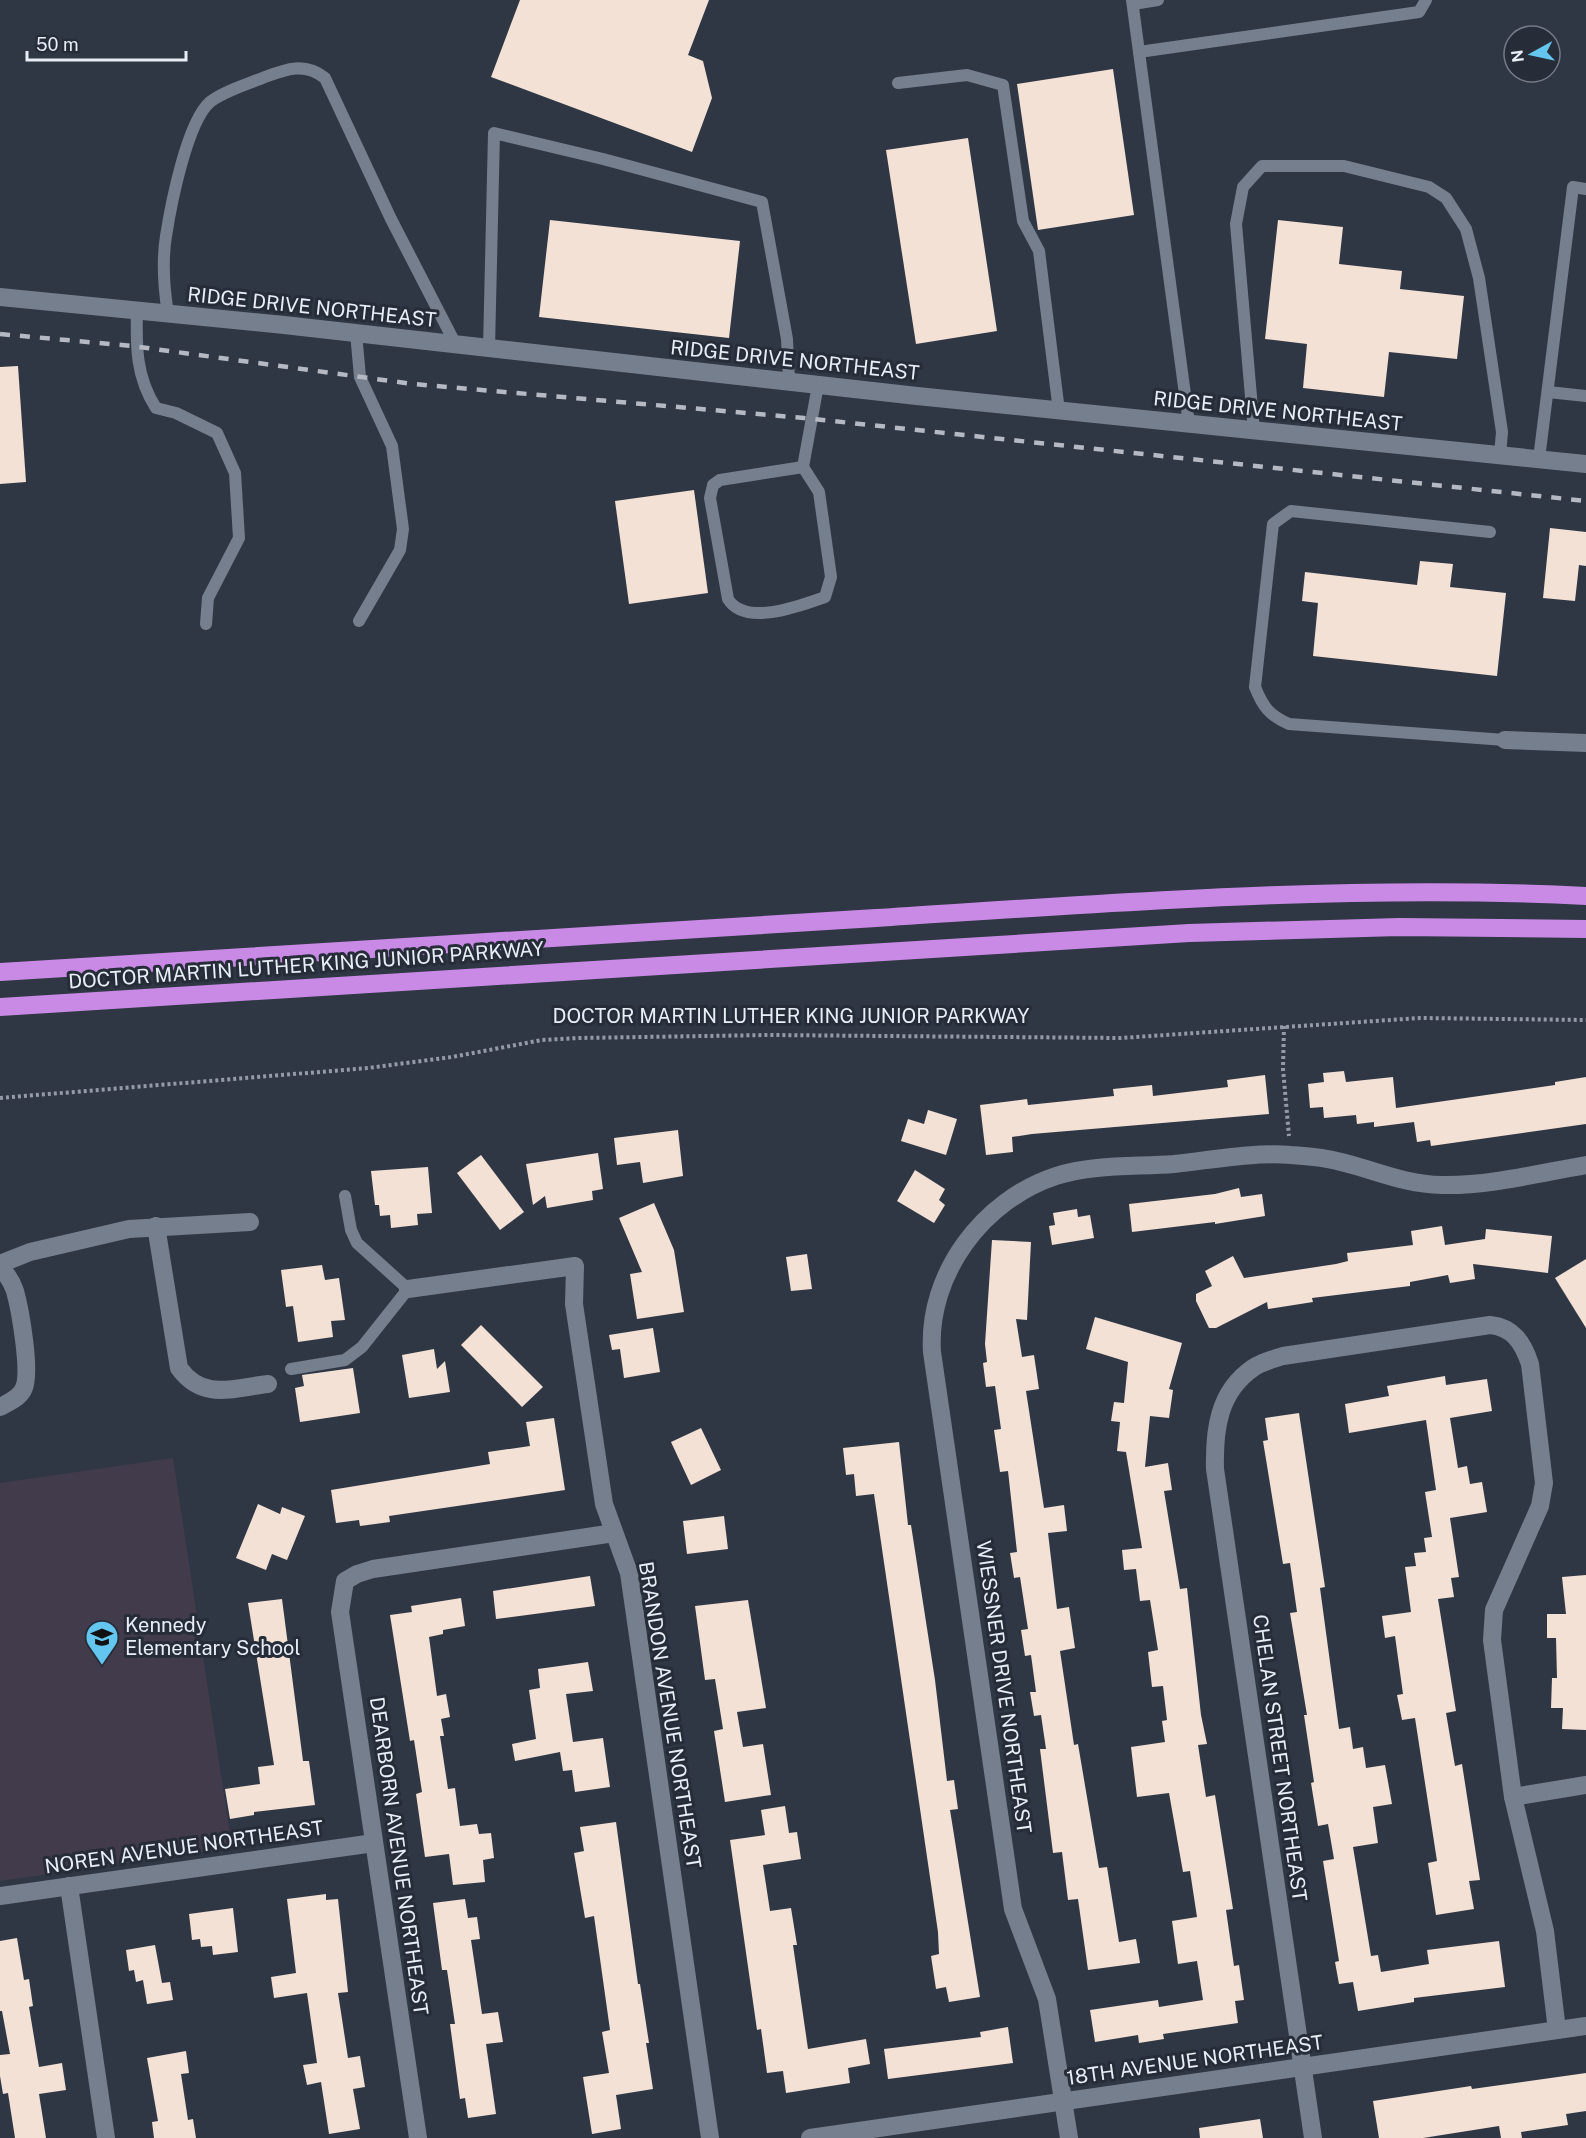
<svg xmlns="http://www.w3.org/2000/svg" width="1586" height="2138" viewBox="0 0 1586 2138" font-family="'Public Sans',sans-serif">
	<rect width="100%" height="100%" fill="#303744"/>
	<polygon fill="#413b4c" points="173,1458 232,1848 0,1881 0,1483"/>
	<g fill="#f3e1d6">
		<polygon points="520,0 709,0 688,55 703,61 712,98 692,152 491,77"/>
		<polygon points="1113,69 1134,215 1038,230 1017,84"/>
		<polygon points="968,138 997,331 916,344 886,150"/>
		<polygon points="550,220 740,241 729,338 539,317"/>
		<polygon points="1278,220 1343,227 1339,264 1402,271 1400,289 1464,296 1457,359 1389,352 1384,397 1303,388 1307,344 1265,339"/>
		<polygon points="18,366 26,482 0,484 0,367"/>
		<polygon points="694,490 708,593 629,604 615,501"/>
		<polygon points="1550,528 1586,532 1586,566 1579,565 1575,601 1543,598"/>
		<polygon points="1420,561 1453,564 1450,587 1506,593 1497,676 1313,656 1318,603 1302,601 1305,572 1417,585"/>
		<polygon points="1344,1071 1346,1082 1393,1077 1396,1108 1555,1085 1555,1082 1586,1077 1586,1124 1431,1146 1430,1140 1417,1142 1414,1122 1374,1127 1374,1122 1357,1124 1356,1115 1324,1118 1323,1107 1310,1108 1308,1084 1324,1082 1323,1073"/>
		<polygon points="1265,1075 1269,1114 1032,1134 1012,1137 1013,1152 986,1155 980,1105 1027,1099 1028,1105 1114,1096 1113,1089 1152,1085 1153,1096 1228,1087 1227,1080"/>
		<polygon points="928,1110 957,1119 946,1155 901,1141 908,1119 924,1124"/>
		<polygon points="678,1130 683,1176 643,1183 640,1162 617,1165 614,1138"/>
		<polygon points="598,1153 603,1189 592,1191 593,1200 547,1208 545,1196 533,1205 526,1164"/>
		<polygon points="481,1155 524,1212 500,1230 457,1173"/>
		<polygon points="428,1167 432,1213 417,1214 418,1225 391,1228 390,1215 380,1216 379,1205 375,1205 371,1171"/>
		<polygon points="915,1170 945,1189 939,1200 945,1205 934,1223 897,1201"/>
		<polygon points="1239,1188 1241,1197 1262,1194 1265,1216 1215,1224 1215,1222 1132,1232 1129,1204 1215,1194"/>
		<polygon points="654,1203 674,1250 684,1312 637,1319 630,1274 642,1272 619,1218"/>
		<polygon points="1077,1209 1078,1217 1090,1215 1094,1238 1052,1245 1049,1226 1055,1225 1053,1213"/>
		<polygon points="1442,1226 1445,1245 1485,1239 1486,1229 1552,1236 1548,1273 1473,1264 1475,1279 1450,1283 1448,1275 1410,1282 1410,1286 1312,1298 1313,1302 1268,1309 1267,1302 1216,1328 1209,1328 1196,1301 1196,1294 1212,1286 1205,1271 1233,1256 1244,1278 1336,1264 1348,1261 1347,1253 1413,1245 1411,1231"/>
		<polygon points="992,1240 1031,1242 1027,1320 1016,1319 1022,1357 1034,1355 1039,1389 1026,1391 1044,1508 1064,1505 1067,1531 1048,1533 1057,1609 1069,1607 1075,1648 1060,1651 1074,1745 1078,1744 1099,1868 1107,1867 1119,1942 1136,1939 1140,1963 1088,1970 1078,1899 1068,1900 1062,1852 1053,1853 1040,1749 1046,1749 1041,1715 1034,1716 1030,1692 1036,1692 1031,1655 1025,1656 1021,1630 1028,1629 1020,1577 1014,1578 1010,1553 1017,1552 1008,1471 1000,1472 994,1430 1001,1429 995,1386 986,1387 983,1363 987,1362 985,1344"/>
		<polygon points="807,1254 812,1289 791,1291 786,1257"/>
		<polygon points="1586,1259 1586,1328 1555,1278"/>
		<polygon points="322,1265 325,1280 339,1278 345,1320 331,1321 333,1337 298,1342 293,1306 286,1307 281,1270"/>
		<polygon points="1095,1317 1182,1343 1169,1389 1173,1390 1169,1418 1150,1416 1145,1467 1168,1463 1172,1490 1164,1491 1180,1589 1187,1588 1201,1715 1207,1744 1198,1745 1206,1797 1215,1795 1233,1909 1226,1910 1234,1966 1239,1965 1244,2000 1235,2001 1238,2023 1163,2034 1164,2039 1139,2043 1138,2035 1095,2042 1090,2010 1158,2000 1159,2007 1203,2000 1197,1961 1178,1964 1172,1921 1197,1917 1190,1871 1183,1872 1169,1793 1137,1797 1131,1747 1165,1742 1162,1721 1167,1720 1163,1686 1152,1687 1148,1652 1158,1650 1150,1600 1140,1601 1136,1569 1124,1570 1122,1550 1142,1548 1126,1452 1117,1451 1120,1422 1111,1421 1114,1402 1124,1403 1128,1362 1086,1349"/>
		<polygon points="481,1325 543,1387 522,1407 461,1345"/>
		<polygon points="653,1328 660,1372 624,1378 620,1349 612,1350 609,1335"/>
		<polygon points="434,1349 437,1369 445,1361 450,1392 409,1398 402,1355"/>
		<polygon points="353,1368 360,1413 300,1422 295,1388 304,1386 302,1375"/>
		<polygon points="1445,1376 1446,1385 1487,1379 1492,1411 1450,1418 1458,1468 1467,1466 1470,1484 1482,1482 1487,1512 1450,1518 1459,1577 1451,1578 1454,1597 1438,1599 1456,1711 1446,1713 1455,1766 1462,1764 1480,1880 1469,1881 1474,1909 1436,1915 1428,1863 1437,1861 1415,1718 1402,1720 1397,1695 1403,1694 1395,1636 1385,1638 1382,1616 1411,1612 1405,1567 1416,1566 1414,1553 1426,1552 1424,1538 1432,1537 1425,1492 1436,1490 1426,1420 1349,1433 1345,1404 1389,1396 1387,1386"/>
		<polygon points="1299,1413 1325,1587 1320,1588 1339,1729 1350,1727 1353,1749 1363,1747 1366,1768 1385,1765 1392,1804 1373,1807 1378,1843 1353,1847 1371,1956 1378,1955 1381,1972 1429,1964 1427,1950 1499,1941 1505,1987 1414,1998 1414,2002 1358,2011 1353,1982 1339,1984 1335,1962 1339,1961 1323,1861 1334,1859 1328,1824 1318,1826 1311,1783 1314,1782 1304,1715 1307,1715 1290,1613 1297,1612 1290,1563 1283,1564 1263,1441 1268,1440 1265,1418"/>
		<polygon points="554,1418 565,1490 389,1516 390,1522 360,1526 359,1520 336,1523 331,1490 490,1464 488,1452 530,1446 526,1422"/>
		<polygon points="701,1428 721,1470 691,1485 671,1442"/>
		<polygon points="899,1442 908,1525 911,1525 935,1680 947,1781 954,1780 958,1809 950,1810 980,1997 949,2002 946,1987 936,1989 931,1956 939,1954 938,1932 874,1494 856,1496 854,1474 846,1475 843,1448"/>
		<polygon points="258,1504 280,1514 282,1507 305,1516 287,1560 272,1554 266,1570 236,1558"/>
		<polygon points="724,1516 728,1549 687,1554 683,1521"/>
		<polygon points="1586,1575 1586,1730 1562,1729 1563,1708 1551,1708 1552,1678 1557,1678 1556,1638 1547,1638 1547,1614 1566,1614 1562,1577"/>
		<polygon points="590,1576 595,1606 496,1619 493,1591"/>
		<polygon points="461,1598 465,1626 443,1630 443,1634 429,1637 437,1696 446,1694 450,1717 441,1719 444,1736 440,1736 448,1789 455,1788 460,1826 477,1824 479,1834 491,1833 494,1858 483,1860 485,1882 453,1885 449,1854 425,1857 416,1794 422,1792 414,1740 410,1741 390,1615 412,1612 411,1606"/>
		<polygon points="282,1599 303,1761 309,1761 315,1805 254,1812 254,1815 230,1819 225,1789 260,1784 258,1767 274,1765 248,1603"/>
		<polygon points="748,1600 766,1708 737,1712 743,1747 763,1744 771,1795 725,1802 714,1731 723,1729 715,1679 705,1680 695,1606"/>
		<polygon points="588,1662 593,1691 566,1694 573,1742 603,1738 610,1787 575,1792 572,1770 563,1771 560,1752 515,1761 512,1744 536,1739 529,1690 540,1688 538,1669"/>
		<polygon points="785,1806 789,1833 797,1832 801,1859 763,1865 770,1911 791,1908 797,1945 793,1945 808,2049 866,2039 870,2064 848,2068 850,2083 786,2093 783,2071 767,2073 761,2029 757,2030 730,1840 765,1835 761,1810"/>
		<polygon points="616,1822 638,1984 640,1984 649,2043 646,2043 653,2089 616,2095 621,2129 592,2134 583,2077 609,2073 602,2032 610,2030 594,1916 585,1918 574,1853 584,1851 580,1827"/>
		<polygon points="326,1894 326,1900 338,1899 348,1992 338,1993 348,2058 360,2056 365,2087 353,2089 360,2129 329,2134 321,2082 307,2085 303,2065 317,2063 307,1993 274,1998 271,1977 296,1973 287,1899"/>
		<polygon points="465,1899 468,1918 477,1917 480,1939 471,1940 482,2014 498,2012 503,2042 486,2044 496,2114 468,2118 465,2098 460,2099 450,2024 455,2024 447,1970 442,1970 433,1903"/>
		<polygon points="233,1908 238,1952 213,1955 212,1946 201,1947 200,1939 192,1940 189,1914"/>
		<polygon points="17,1938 24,1980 29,1979 33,2006 29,2007 39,2067 62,2063 66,2090 39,2094 46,2138 15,2138 8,2093 3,2094 0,2076 0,2055 10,2054 2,2011 0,2011 0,1941"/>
		<polygon points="155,1945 162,1983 170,1982 173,2000 147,2004 143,1980 136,1982 134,1970 129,1971 126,1950"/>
		<polygon points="1008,2027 1013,2063 888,2079 884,2049 981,2037 980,2032"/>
		<polygon points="186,2051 189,2073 181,2074 188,2120 193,2119 196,2138 154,2138 152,2122 158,2121 147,2058"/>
		<polygon points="1586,2073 1586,2111 1566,2114 1568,2125 1521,2132 1522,2138 1501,2138 1499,2126 1423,2138 1379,2138 1373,2101 1471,2086 1472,2089"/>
		<polygon points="1260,2119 1263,2138 1200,2138 1199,2128"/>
	</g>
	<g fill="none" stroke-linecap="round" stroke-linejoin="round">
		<g stroke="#959ba6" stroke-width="4" stroke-dasharray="3 3" stroke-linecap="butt">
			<polyline points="1284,1026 1283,1069 1289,1136"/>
			<polyline points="0,1098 368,1068 452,1057 542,1040 579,1038 769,1035 1121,1038 1420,1018 1586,1020"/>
		</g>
		<g stroke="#767f8e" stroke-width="12">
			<polyline points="1132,0 1189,424"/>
			<polyline points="1133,4 1158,0"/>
			<polyline points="1139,52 1419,12 1426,0"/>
			<polyline points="898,83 967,75 1003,85 1023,221 1039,251 1059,411"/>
			<path d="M137,311c-1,36 -1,66 19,97l20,5 41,20 18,40 4,65 -31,60 -2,26"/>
			<path d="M168,314c-4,-25 -6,-53 -2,-78 5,-32 21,-114 44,-134 14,-11 38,-18 55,-25 21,-8 40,-15 60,1l66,141 65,126"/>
			<polyline points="356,333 360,377 392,446 403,529 400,550 359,621"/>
			<polyline points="489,348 494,133 603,159 762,202 787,339 789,381"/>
			<polyline points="1548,392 1586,396"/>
			<polyline points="1254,431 1236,224 1243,187 1262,166 1344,166 1429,187 1446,198 1466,229 1479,278 1502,432 1500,455"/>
			<polyline points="1539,459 1573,187 1586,189"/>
			<path d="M803,467l-83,13 -7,5 -3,13 18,101c17,28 72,7 97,-2l6,-20 -12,-85 -16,-25 15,-82"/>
			<path d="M1490,532l-199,-21 -18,13 -18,163c8,20 14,28 34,37l216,16"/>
			<polyline points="291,1369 345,1360 362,1347 408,1289 357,1243 351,1230 345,1196"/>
		</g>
		<g stroke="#767f8e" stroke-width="18">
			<polyline points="1505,740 1586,743"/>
			<path d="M156,1226l23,142c24,33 53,20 89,16"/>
			<polyline points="0,1264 30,1252 129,1229 250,1222"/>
			<path d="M0,1267c7,7 12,15 15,24 5,18 17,84 8,99 -4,8 -15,13 -23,17"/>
			<polyline points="408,1289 575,1266 574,1304 604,1504 629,1573 710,2138"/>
			<polyline points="1513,1797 1586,1785"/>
			<polyline points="69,1886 106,2138"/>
			<polyline points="0,1896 374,1843"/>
			<polyline points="418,2138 340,1612 345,1581 357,1574 373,1569 614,1533"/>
			<polyline points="810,2138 1586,2026"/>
			<path d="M1069,2138l-22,-139 -34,-90 -81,-557c-5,-78 51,-152 124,-176 37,-12 79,-9 118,-12 38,-4 79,-12 117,-9 18,1 37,3 54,8 35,9 60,21 97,22 48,1 97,-12 144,-20"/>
			<path d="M1313,2138l-98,-669c-1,-38 3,-77 38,-101 8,-6 21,-9 30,-12l207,-31c23,2 33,18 40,39l14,119 -4,23 -46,104 -2,30 21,157 32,134 12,99"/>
		</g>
		<polyline stroke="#767f8e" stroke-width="18" points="0,297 284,325 917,396 1586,464"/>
		<g stroke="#c98ae6" stroke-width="18">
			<path d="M0,972c292,-18 584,-36 876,-54 236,-15 474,-34 710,-22"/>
			<polyline points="0,1007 1189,933 1399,927 1586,929"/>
		</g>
		<polyline stroke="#b4b9c3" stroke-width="4.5" stroke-dasharray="10 10" stroke-linecap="butt" points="0,334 132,346 413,384 804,418 1586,501"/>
	</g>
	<defs>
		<g id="school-pin" transform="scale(1.725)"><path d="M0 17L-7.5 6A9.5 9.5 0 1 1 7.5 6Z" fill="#64c5ee" stroke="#262d39"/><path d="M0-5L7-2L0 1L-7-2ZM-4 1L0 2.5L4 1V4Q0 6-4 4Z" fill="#111"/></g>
	</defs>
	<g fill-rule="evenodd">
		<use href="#school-pin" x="102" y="1637"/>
	</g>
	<g text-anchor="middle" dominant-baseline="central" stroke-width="6" stroke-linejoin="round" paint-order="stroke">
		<g font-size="20" fill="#e8edf6" stroke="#262d39">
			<text transform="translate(312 307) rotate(6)">RIDGE DRIVE NORTHEAST</text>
			<text transform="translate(795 360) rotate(6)">RIDGE DRIVE NORTHEAST</text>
			<text transform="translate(1278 411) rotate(6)">RIDGE DRIVE NORTHEAST</text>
			<text transform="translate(306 965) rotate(-4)">DOCTOR MARTIN LUTHER KING JUNIOR PARKWAY</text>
			<text x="791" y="1016">DOCTOR MARTIN LUTHER KING JUNIOR PARKWAY</text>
			<text transform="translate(1004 1687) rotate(82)">WIESSNER DRIVE NORTHEAST</text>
			<text transform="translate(670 1715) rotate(81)">BRANDON AVENUE NORTHEAST</text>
			<text transform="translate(1280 1758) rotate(82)">CHELAN STREET NORTHEAST</text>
			<text transform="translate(184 1847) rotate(-8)">NOREN AVENUE NORTHEAST</text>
			<text transform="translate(399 1856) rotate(82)">DEARBORN AVENUE NORTHEAST</text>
			<text transform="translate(1195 2060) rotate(-8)">18TH AVENUE NORTHEAST</text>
		</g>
		<g font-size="20" fill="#e8edf6" stroke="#262d39" text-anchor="start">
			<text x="125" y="1625">Kennedy<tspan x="125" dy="23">Elementary School</tspan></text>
		</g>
	</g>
	<g transform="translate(1532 54) rotate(262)"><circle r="28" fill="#262d39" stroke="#747a85" stroke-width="1.5"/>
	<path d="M0-4.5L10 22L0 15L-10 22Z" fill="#64c5ee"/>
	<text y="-9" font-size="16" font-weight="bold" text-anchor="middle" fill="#e8edf6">N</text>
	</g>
	<path d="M27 51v9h159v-9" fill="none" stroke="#e8edf6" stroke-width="3"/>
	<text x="36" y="51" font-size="18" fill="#e8edf6" stroke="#262d39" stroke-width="4.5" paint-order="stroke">50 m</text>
</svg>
